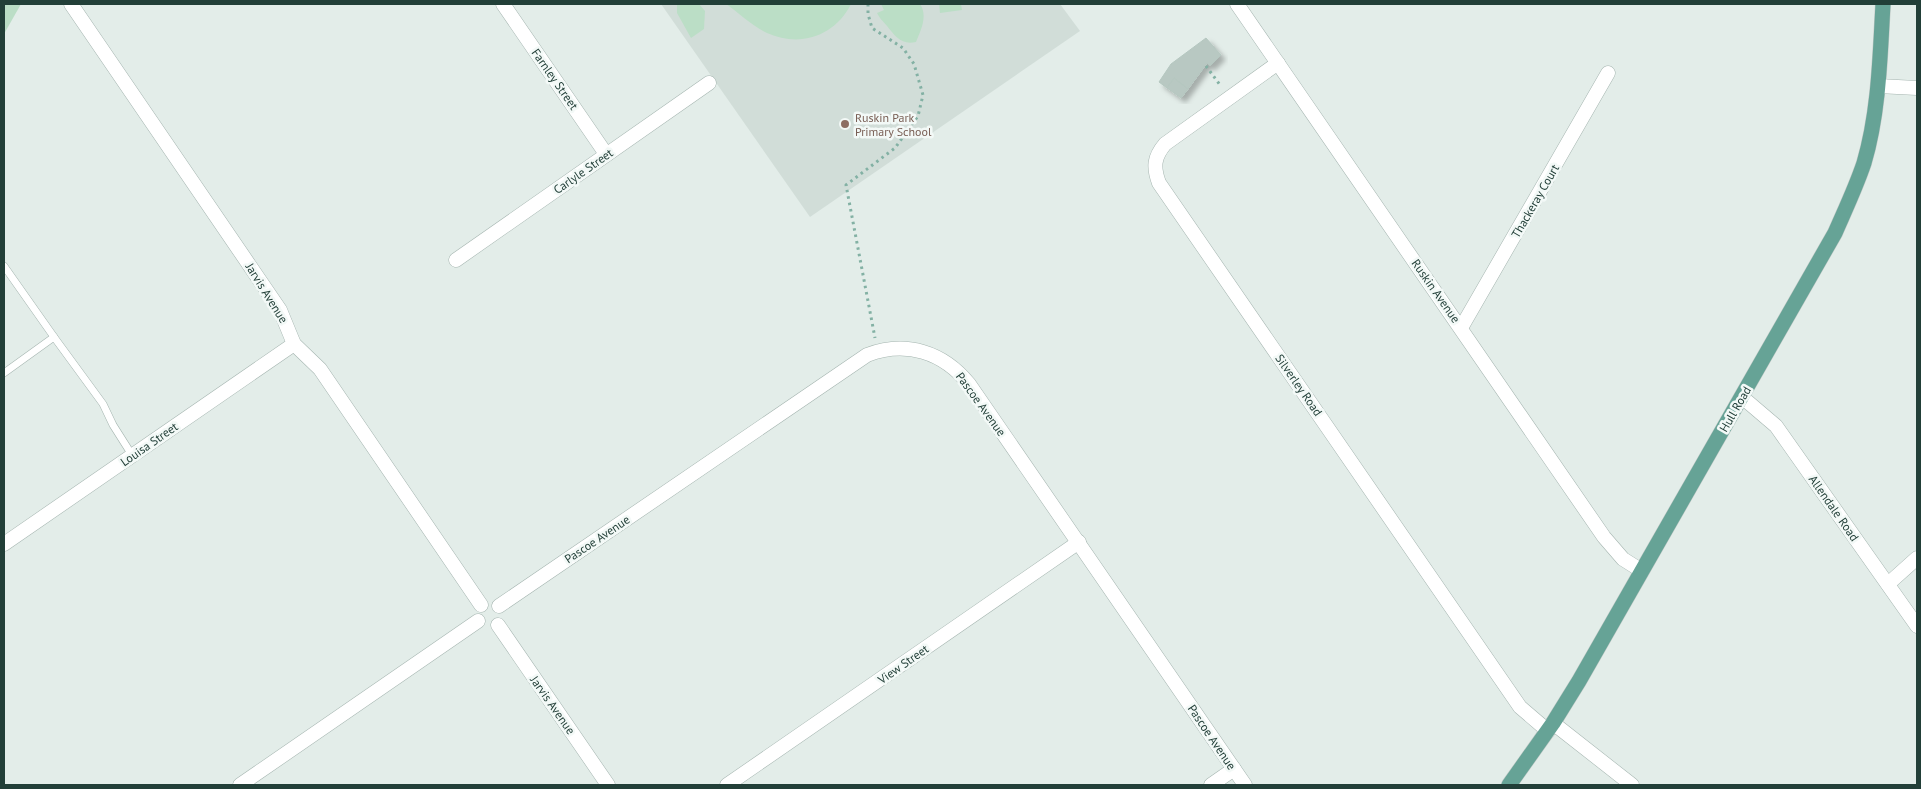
<svg xmlns="http://www.w3.org/2000/svg" width="1921" height="789" viewBox="0 0 1921 789" font-family="'PT Sans',sans-serif">
	<defs>
		<filter id="shadow"><feDropShadow dx="4.5" dy="4.5" stdDeviation="2.5" flood-color="#0004"/></filter>
	</defs>
	<rect width="100%" height="100%" fill="#e3ede9"/>
	<polygon fill="#d1ddd8" points="661,4 1060,4 1080,31 810,217"/>
	<g fill="#bbdec6">
		<polygon points="4,4 21,4 4,34"/>
		<polygon points="677,4 699,4 705,11 704,29 691,38 677,13"/>
		<path d="M726,4h125c-16,32 -51,44 -84,29 -15,-7 -28,-20 -41,-29z"/>
		<path d="M881,4h39c8,12 1,26 -4,38 -15,3 -20,-5 -29,-16 -4,-5 -7,-7 -10,-13l7,-3z"/>
		<polygon points="939,4 961,4 962,10 940,13"/>
	</g>
	<g fill="#b8c8c2" stroke="#b5c7c0" filter="url(#shadow)">
		<polygon points="1206,38 1221,55 1210,66 1207,63 1188,89 1174,78 1167,88 1159,82 1171,64"/>
		<polygon points="1174,78 1188,89 1181,98 1167,88"/>
	</g>
	<g fill="none" stroke-linecap="round" stroke-linejoin="round">
		<g stroke="#a5b5b0" stroke-width="8">
			<g id="service">
				<polyline points="4,266 54,337"/>
				<polyline points="4,373 54,337 103,404 113,425 132,455"/>
			</g>
		</g>
		<g stroke="#a5b5b0" stroke-width="15">
			<g id="minor">
				<polyline points="71,4 280,310 294,344 320,369 481,605"/>
				<polyline points="503,4 606,154"/>
				<polyline points="1237,4 1604,537 1623,559 1642,571"/>
				<path d="M1278,63l-113,81c-11,13 -12,23 -6,39l361,524 28,24"/>
				<polyline points="1878,86 1917,88"/>
				<polyline points="456,260 709,83"/>
				<polyline points="1461,328 1608,73"/>
				<polyline points="1742,397 1776,426 1917,626"/>
				<polyline points="4,544 294,344"/>
				<polyline points="1888,584 1917,558"/>
				<path d="M499,606l368,-251c39,-15 76,-3 102,29l276,401"/>
				<polyline points="498,625 608,785"/>
				<polyline points="1553,723 1632,785"/>
				<polyline points="240,785 478,621"/>
				<polyline points="727,785 1079,542"/>
				<polyline points="1211,785 1234,769"/>
			</g>
		</g>
		<g stroke="#c1c9c7" stroke-width="16">
			<path id="primary" d="M1509,785l44,-62 26,-42 256,-448c10,-23 21,-46 29,-70 15,-51 16,-106 19,-159"/>
		</g>
		<g stroke="#83b1a4" stroke-width="3" stroke-dasharray="2.5 4" stroke-linecap="butt">
			<polyline points="868,4 868,14 872,28 903,48 914,64 923,95 918,116 895,148 846,185 875,338"/>
			<polyline points="1206,66 1220,85"/>
		</g>
		<use href="#service" stroke="#fff" stroke-width="7"/>
		<use href="#minor" stroke="#fff" stroke-width="14"/>
		<use href="#primary" stroke="#66a396" stroke-width="15"/>
	</g>
	<circle fill="#8d6e63" stroke="#f3f9f7" stroke-width="2" cx="845" cy="124" r="5"/>
	<g text-anchor="middle" dominant-baseline="central" stroke-width="5" stroke-linejoin="round" paint-order="stroke">
		<g font-size="12" fill="#223f38" stroke="#f3f9f7">
			<text transform="translate(555 79) rotate(55)">Farnley Street</text>
			<text transform="translate(583 171) rotate(-35)">Carlyle Street</text>
			<text transform="translate(1535 201) rotate(-60)">Thackeray Court</text>
			<text transform="translate(1436 291) rotate(55)">Ruskin Avenue</text>
			<text transform="translate(267 293) rotate(58)">Jarvis Avenue</text>
			<text transform="translate(1299 385) rotate(55)">Silverley Road</text>
			<text transform="translate(981 404) rotate(54)">Pascoe Avenue</text>
			<text transform="translate(1735 409) rotate(-60)">Hull Road</text>
			<text transform="translate(149 444) rotate(-35)">Louisa Street</text>
			<text transform="translate(1834 508) rotate(55)">Allendale Road</text>
			<text transform="translate(597 539) rotate(-34)">Pascoe Avenue</text>
			<text transform="translate(903 664) rotate(-35)">View Street</text>
			<text transform="translate(553 705) rotate(55)">Jarvis Avenue</text>
			<text transform="translate(1212 737) rotate(56)">Pascoe Avenue</text>
		</g>
		<g font-size="12" fill="#785e54" stroke="#f3f9f7" text-anchor="start">
			<text x="855" y="117">Ruskin Park<tspan x="855" dy="14">Primary School</tspan></text>
		</g>
	</g>
	<rect width="1921" height="789" fill="none" stroke="#223f38" stroke-width="10"/>
</svg>
